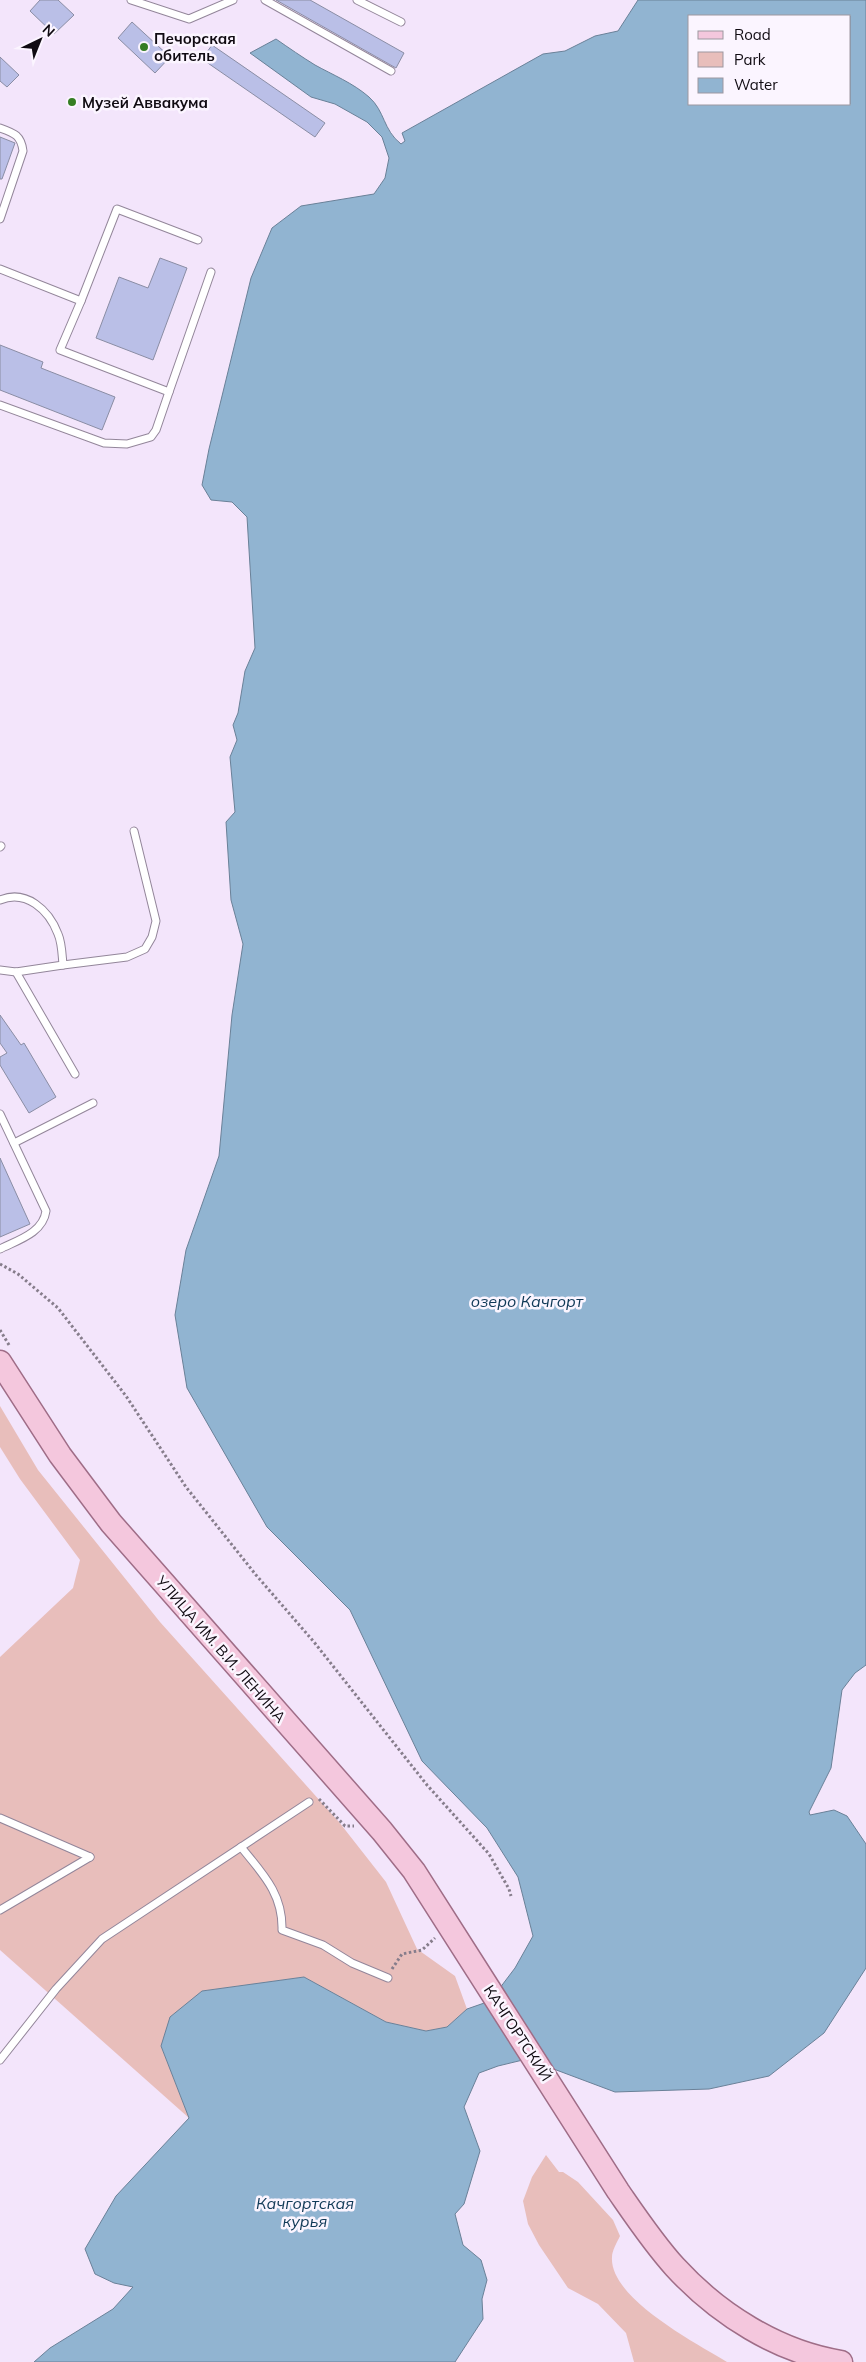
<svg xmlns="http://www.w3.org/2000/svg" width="866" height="2362" viewBox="0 0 866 2362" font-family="Mulish,sans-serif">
	<rect width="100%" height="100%" fill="#f3e5fb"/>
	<g fill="#e8bebb">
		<polygon points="0,1406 38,1470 160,1622 339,1822 386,1882 417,1949 455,1976 467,2009 447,2027 426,2031 386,2022 304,1977 202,1991 161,2046 189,2118 0,1950 0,1657 73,1588 80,1560 20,1479 0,1447"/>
		<path d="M546,2155l13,17h4l15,10 35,38 7,16c-3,6 -8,15 -8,21 -3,41 84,86 115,105h-93l-8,-29 -28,-29 -30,-16 -29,-43 -11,-21 -5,-23 9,-24z"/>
	</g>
	<path fill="#91b4d1" stroke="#6a8198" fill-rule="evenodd" d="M638,0h228v1665l-11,8 -13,17 -11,78 -22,44 1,3 24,-5 13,6 19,28v124l-42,65 -55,43 -60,13 -94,3 -88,-33 -29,7 -19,7 -15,34 16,44 -16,53 -9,10 8,31 18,15 6,20 -5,19 1,20 -28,43h-421l16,-14 63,-39 20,-22 -19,-4 -19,-9 -10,-25 31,-53 73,-78 -28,-72 9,-29 32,-26 102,-14 82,45 40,9 21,-4 20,-18 23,-8 25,-33 18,-32 -15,-59 -31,-49 -65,-67 -72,-151 -83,-83 -80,-139 -12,-73 11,-65 33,-94 13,-141 11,-71 -12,-44 -5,-78 9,-10 -5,-55 7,-17 -4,-15 5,-12 7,-42 10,-23 -8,-131 -15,-15 -21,-2 -9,-15 7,-36 42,-171 21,-50 29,-22 73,-12 11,-16 4,-20 -7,-21 -15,-15 -32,-18 -24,-7 -61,-44 26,-14c13,9 26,18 39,26 18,10 38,18 54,32 16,14 14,33 32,47l4,-3 -3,-8 141,-79 22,-3 30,-15 23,-5zM690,16h160v88h-160z"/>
	<g fill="#babfe7" stroke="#8a8da4">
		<polygon points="40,0 58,0 74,15 54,34 30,11"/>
		<polygon points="276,0 310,0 404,53 396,68"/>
		<polygon points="132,22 170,57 155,73 118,38"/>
		<polygon points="212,45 325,123 315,137 202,59"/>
		<polygon points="0,57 19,75 7,87 0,81"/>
		<polygon points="0,137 15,143 2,179 0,179"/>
		<polygon points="160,258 187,268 153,360 96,338 119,277 148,288"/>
		<polygon points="0,345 43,362 41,368 115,397 102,430 0,390"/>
		<polygon points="0,1015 21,1045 24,1043 56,1097 29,1113 0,1065 0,1057 7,1053 0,1043"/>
		<polygon points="0,1158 30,1224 0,1237"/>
	</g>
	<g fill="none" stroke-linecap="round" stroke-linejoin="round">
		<g stroke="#93869a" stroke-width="9">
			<g id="service">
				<polyline points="131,0 189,19 233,0"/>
				<polyline points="265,0 391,71"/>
				<polyline points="357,0 401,22"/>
				<path d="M0,128c14,5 21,7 23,23l-23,68"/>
				<polyline points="0,269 81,301 60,350 169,392 211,272"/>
				<polyline points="81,301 117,209 198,240"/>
				<polyline points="0,405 104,443 127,444 151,437 156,430 169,392"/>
				<polyline points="0,847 1,846"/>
				<path d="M0,900c26,-11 49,10 58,34 4,9 4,21 5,31l-47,7 -16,-2"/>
				<polyline points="63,965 127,957 145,949 152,937 156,921 134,831"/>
				<polyline points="16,972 75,1074"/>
				<path d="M0,1114l46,97c-3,22 -28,29 -46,38"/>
				<polyline points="14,1143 93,1103"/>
				<polyline points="0,1818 90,1857"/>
				<path d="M241,1847c22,27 42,47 41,83l41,15 29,18 36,15"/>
				<polyline points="0,1910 90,1857"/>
				<polyline points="0,2060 56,1989 102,1939 309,1802"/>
			</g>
		</g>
		<g stroke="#9f6d87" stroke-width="25">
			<path id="primary" d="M0,1362l60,93 51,68 271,308 32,40 204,320c18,26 36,53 57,76 43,47 103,85 166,95"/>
		</g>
		<g stroke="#867d8b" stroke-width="3" stroke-dasharray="2.5 2.5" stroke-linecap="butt">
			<polyline points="0,1264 18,1274 58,1308 126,1396 186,1487 256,1575 314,1642 427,1785 489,1854 509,1889 511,1896"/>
			<polyline points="0,1330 9,1345"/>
			<polyline points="319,1799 345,1826 354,1826"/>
			<polyline points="392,1969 402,1954 422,1950 435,1938"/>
		</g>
		<use href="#service" stroke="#fff" stroke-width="7"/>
		<use href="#primary" stroke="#f4c7dd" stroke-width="22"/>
	</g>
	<g fill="#357d23" stroke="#fbf5ff" stroke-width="2">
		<circle cx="144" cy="47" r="5"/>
		<circle cx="72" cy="102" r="5"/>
	</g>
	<g text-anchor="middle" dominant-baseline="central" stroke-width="5" stroke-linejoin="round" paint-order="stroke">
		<g font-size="15" font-weight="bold" fill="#100b12" stroke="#fbf5ff" text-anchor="start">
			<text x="154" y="38">Печорская<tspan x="154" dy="17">обитель</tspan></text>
			<text x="82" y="102">Музей Аввакума</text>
		</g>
		<g font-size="15" fill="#100b12" stroke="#fbf5ff">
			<text transform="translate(221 1649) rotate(49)">УЛИЦА ИМ. В.И. ЛЕНИНА</text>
			<text transform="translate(518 2033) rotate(57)">КАЧГОРТСКИЙ</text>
		</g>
		<g font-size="16" font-style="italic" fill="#103957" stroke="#fbf5ff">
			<text x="527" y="1301">озеро Качгорт</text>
			<text x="305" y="2203">Качгортская<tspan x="305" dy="18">курья</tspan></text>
		</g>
	</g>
	<rect x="688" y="15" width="162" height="90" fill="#fbf5ff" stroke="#9d97a0"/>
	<rect x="698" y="31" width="25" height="8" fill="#f4c7dd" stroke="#9d97a0"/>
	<text x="734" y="40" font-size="15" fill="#100b12">Road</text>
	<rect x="698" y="52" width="25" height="15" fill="#e8bebb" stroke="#9d97a0"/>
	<text x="734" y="65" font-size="15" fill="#100b12">Park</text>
	<rect x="698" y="78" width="25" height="15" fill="#91b4d1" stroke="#9d97a0"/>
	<text x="734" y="90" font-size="15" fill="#100b12">Water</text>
	<g transform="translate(40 40) rotate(43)" stroke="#fbf5ff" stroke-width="4" paint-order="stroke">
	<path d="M0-4L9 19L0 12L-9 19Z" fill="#100b12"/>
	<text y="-8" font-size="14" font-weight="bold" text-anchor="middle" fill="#100b12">N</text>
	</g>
</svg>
